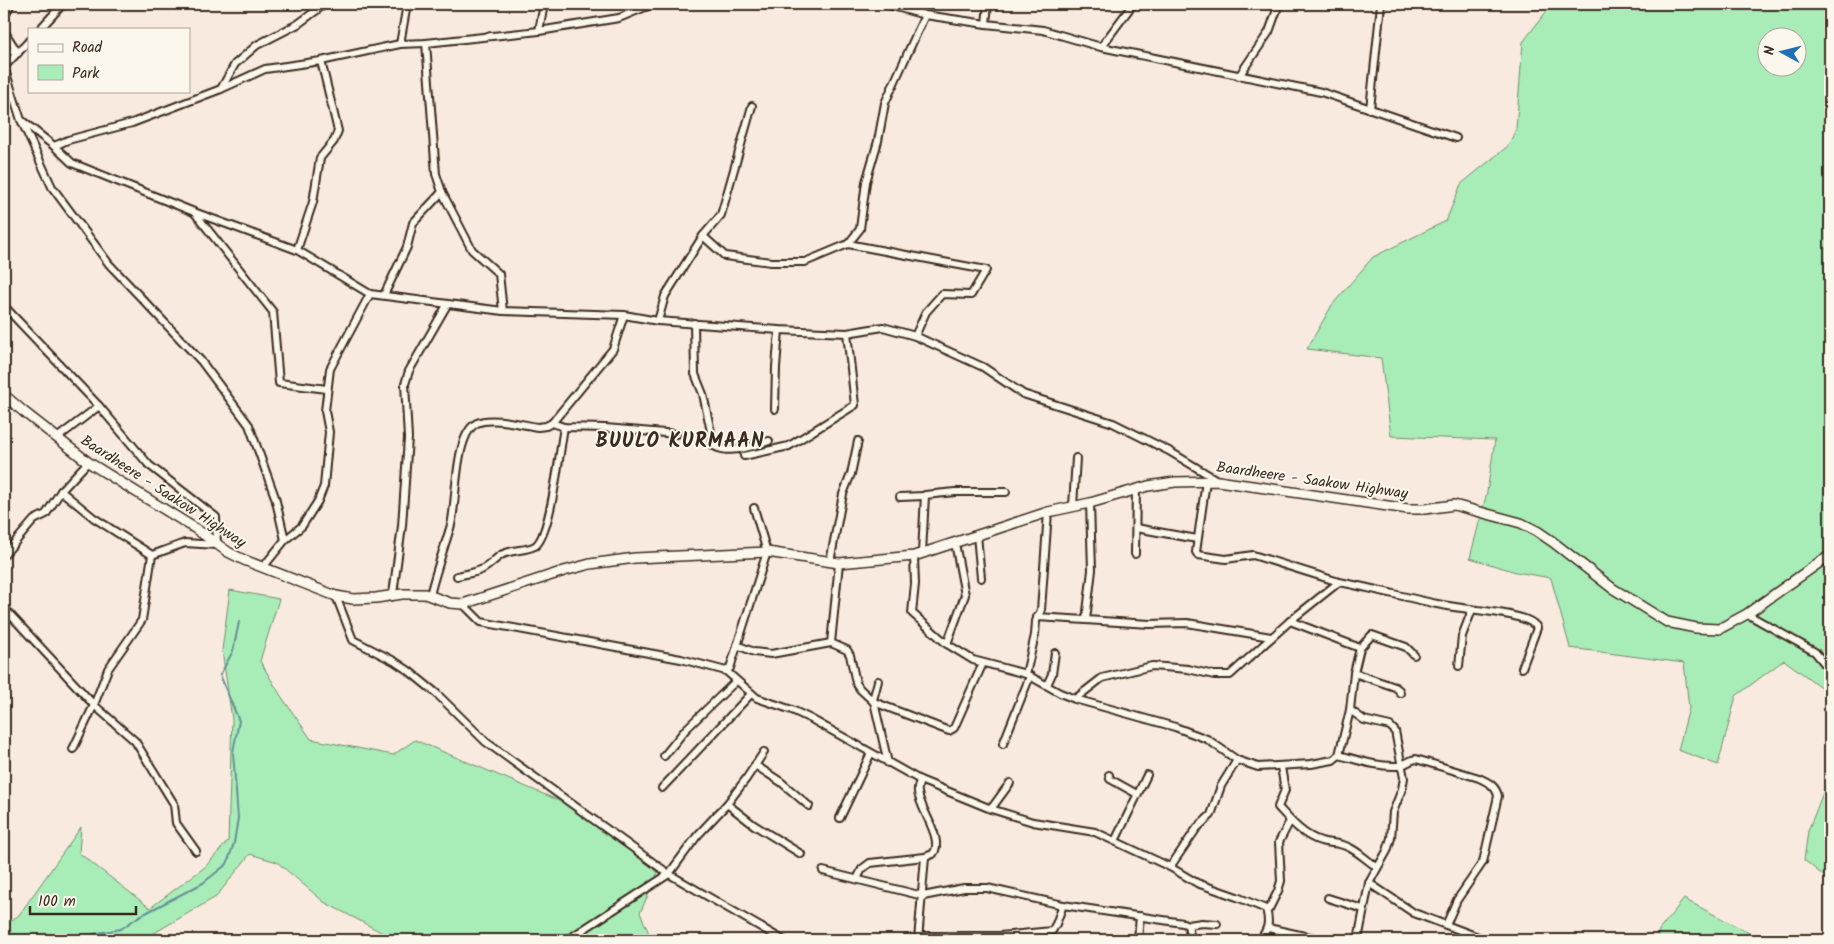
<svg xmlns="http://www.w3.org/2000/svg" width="1834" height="944" viewBox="0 0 1834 944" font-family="Kalam,sans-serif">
	<rect width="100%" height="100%" fill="#f9eadf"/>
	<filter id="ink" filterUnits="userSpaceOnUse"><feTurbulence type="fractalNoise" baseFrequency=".02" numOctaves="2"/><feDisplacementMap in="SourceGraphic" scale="10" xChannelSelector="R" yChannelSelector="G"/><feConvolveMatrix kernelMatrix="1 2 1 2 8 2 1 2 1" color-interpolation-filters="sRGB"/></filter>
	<g filter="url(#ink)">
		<g fill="#a8edb8" stroke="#728c6b" fill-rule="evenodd">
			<path d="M1552,4h278v690l-46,-34 -48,36 -18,69 -40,-15 11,-42 -5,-45 -114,-15 -19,-70 -35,-6 -46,-14 17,-66 8,-52 -104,-4 -10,-78 -74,-9 25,-44 41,-48 73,-36 15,-37 47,-38 8,-17 7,-87zM1766,38h30v30h-30z"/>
			<polygon points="230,590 279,599 260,661 281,696 311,739 393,755 415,740 586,812 658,872 640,913 652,940 396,940 324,902 277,862 250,854 216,897 142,940 4,940 4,926 19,915 81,827 79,853 150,908 205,867 228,841 232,719 222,650"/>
			<polygon points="1830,775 1830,881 1804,860 1808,831"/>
			<polygon points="1684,899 1763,940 1658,940 1659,930"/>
		</g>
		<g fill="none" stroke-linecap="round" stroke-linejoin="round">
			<polyline stroke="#678f95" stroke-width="2" points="58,940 121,929 138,917 203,883 227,864 234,843 238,818 233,752 239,721 220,675 233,651 239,622"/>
			<g stroke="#3b2a1e" stroke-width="10">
				<g id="street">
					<polyline points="885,4 925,15 986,24 1043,30 1101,47 1321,92 1456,138"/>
					<polyline points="4,17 11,4"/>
					<polyline points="986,24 988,4"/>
					<polyline points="40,29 63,4"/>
					<polyline points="4,31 18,53"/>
					<polyline points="539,31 544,4"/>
					<polyline points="29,41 4,67 21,120 52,187 109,264 201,361 249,425 275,497 285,540 264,566"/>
					<polyline points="426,43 436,174 442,192 472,250 499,274 503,311"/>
					<polyline points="400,44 406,10 404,4"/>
					<polyline points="1101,47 1133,4"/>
					<polyline points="4,49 18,53"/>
					<polyline points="1239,76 1269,32 1279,4"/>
					<polyline points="221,89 235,64 257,45 298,24 325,4"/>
					<polyline points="1370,109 1381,4"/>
					<polyline points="21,120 54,146 72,163 194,212 297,250 370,294 503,311 624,315 658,321 779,330 847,333 883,327 915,336 983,367 1023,394 1113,423 1169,451 1217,480"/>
					<polyline points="54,146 68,140 132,123 221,89 265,69 321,61 400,44 426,43 539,31 619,18 653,4"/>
					<polyline points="194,212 273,312 279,383 327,389"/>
					<polyline points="703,236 725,256 771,262 805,262 848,244 986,270 971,295 942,294 926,312 915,336"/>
					<polyline points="848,244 860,229 866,182 878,141 885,103 925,15"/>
					<polyline points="297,250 313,202 320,158 334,141 338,131 321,61"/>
					<polyline points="384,295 407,247 413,223 442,192"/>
					<polyline points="4,306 99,406 149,465 216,517 217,545 185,543 152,555 94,518 61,491"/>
					<polyline points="658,321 665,296 703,236 721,215 752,106"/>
					<path d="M694,323l1,51 8,20 11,52c17,9 38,0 55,-5"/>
					<polyline points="775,409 776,367 779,330"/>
					<polyline points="552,423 564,427 605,428 677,434"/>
					<polyline points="57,438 99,406"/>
					<polyline points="744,456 789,446 855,405 847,333"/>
					<polyline points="900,497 924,496"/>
					<polyline points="1073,506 1076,458"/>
					<polyline points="1136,528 1197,539"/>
					<polyline points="977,535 981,578"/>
					<polyline points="285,540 302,526 318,501 324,486 329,432 325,411 330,369 370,294"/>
					<polyline points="922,553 925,495 955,492 1006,492"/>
					<polyline points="1135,554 1136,489"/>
					<polyline points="4,555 34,520 46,514 61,491 88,462"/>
					<polyline points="914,556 915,584 912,613 947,644 973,660 1026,674 1060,693 1075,699 1175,727 1207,739 1237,760 1258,767 1311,764 1333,760 1339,755 1350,710 1354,673 1360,648 1290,621"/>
					<polyline points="830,562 843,494 851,474 858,441"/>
					<path d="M457,576c8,-2 18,-3 26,-7 7,-4 12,-10 18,-14 11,-6 25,-4 34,-9 16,-10 25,-98 29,-119"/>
					<path d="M1339,582c33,6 65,15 98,22 24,5 49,6 73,11 9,2 23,5 27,13l-15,40"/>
					<polyline points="393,594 402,526 408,438 405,384 409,371 447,305"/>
					<path d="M430,595c6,-24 14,-47 21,-70 6,-23 3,-91 26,-102 14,-7 46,2 61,4l8,-1 6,-3 61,-74 11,-34"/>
					<polyline points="336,596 353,640 394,661 409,671 436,693 486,742 669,874 783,940"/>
					<polyline points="463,604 481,622 681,659 726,671 730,668 767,552 754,508"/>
					<polyline points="4,608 94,705 135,741 174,804 176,823 196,851"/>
					<polyline points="1747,614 1815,652 1830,670"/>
					<polyline points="1037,617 1150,624 1187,623 1271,637"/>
					<polyline points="1086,620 1092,570 1090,503"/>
					<polyline points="831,643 839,563"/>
					<polyline points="947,644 965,595 955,543"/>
					<polyline points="737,645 754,652 771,654 831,643 847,650 850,655 856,683 860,689 874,702 888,763"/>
					<polyline points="1360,648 1372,635 1406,647 1414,655"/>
					<polyline points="1459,666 1462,636 1472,610"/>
					<polyline points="726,671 757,698 792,710 811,719 920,780 991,809 1033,822 1095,832 1170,867 1197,883 1237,897 1266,909 1269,909 1278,891 1281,881 1279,842 1290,821"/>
					<polyline points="1354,673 1395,687 1399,690 1400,693"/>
					<polyline points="1026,674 1035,635 1036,621 1041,610 1048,512"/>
					<polyline points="1047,685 1052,674 1055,653"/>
					<polyline points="1075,699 1102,678 1152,666 1188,669 1214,675 1230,675 1290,621 1339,582 1253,555 1226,559 1198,555 1196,552 1206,481"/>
					<polyline points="873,700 878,681"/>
					<polyline points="874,702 949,731 954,728 983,663"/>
					<polyline points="1350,710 1364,720 1390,726 1395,731 1404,778 1402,789 1393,812 1391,838 1387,851 1369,883"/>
					<polyline points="1003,744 1030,676"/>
					<polyline points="73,749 94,705 108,669 142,620 152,555"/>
					<path d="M1339,755c19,5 39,12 58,11 7,0 12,-6 19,-7l63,19c9,4 17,8 19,18l-15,66 -26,38 -11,25"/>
					<polyline points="664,756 686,729 736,681"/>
					<polyline points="755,765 781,782 809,806"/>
					<path d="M1281,767l4,23 -7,17c12,13 25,29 43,34 9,3 17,1 27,6 10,4 19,14 29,20"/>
					<polyline points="1109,775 1110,779 1137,794"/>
					<polyline points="662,788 751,694"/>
					<polyline points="727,804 754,825 801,854"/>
					<polyline points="991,809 1010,783"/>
					<polyline points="840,818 871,753"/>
					<polyline points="1115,841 1147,775"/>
					<polyline points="1170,867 1197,828 1211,815 1221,786 1237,760"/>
					<polyline points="823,871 923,896 964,888 987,888 1063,905 1183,923 1188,925 1191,940"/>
					<polyline points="857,879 862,869 870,863 925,857"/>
					<polyline points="1328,898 1363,909"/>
					<polyline points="1188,925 1202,923 1217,924"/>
					<polyline points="1268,928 1323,940"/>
					<polyline points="919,936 1000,936 1052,931 1056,924 1063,905"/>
					<polyline points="567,940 669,874 697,836 727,804 746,779 764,752"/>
					<path d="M918,940l7,-83 8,-3c12,-14 -14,-46 -15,-62 -1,-3 1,-8 2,-12"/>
					<polyline points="1138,940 1140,916"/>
					<path d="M1260,940c8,-11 10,-17 6,-31"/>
					<polyline points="1358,940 1369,883 1414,913 1486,940"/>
				</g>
			</g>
			<g stroke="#3b2a1e" stroke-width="12">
				<polyline id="secondary" points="4,395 24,412 88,462 196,529 228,552 244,560 336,596 353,599 376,598 402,594 425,594 450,603 463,604 564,571 590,564 635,558 767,552 839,563 914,556 1048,512 1090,503 1148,486 1175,482 1218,481 1408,509 1425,509 1454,505 1521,523 1537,531 1553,542 1612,588 1667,622 1696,628 1719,629 1747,614 1820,562 1830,556"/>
			</g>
			<use href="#street" stroke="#fbf7ec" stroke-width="6"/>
			<use href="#secondary" stroke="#fbf7ec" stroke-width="9"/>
		</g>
	</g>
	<g text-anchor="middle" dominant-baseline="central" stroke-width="4" stroke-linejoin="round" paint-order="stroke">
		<g font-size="15" fill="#3b2a1e" stroke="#fbf7ec">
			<text transform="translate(1312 481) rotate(8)">Baardheere - Saakow Highway</text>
			<text transform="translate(163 492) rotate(33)">Baardheere - Saakow Highway</text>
		</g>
		<g font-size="20" font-weight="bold" letter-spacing="1" fill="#3b2a1e" stroke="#fbf7ec">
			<text x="680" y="442">BUULO KURMAAN</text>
		</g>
	</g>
	<rect width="1834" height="944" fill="none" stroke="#fbf7ec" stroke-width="20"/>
	<rect x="10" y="10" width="1814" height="924" fill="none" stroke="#3b2a1e" stroke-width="2" filter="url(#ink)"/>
	<rect x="28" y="28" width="162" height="65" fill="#fbf7ec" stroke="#aea59a"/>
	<rect x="38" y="44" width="25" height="8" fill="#fbf7ec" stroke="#aea59a"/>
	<text x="72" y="52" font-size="15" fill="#3b2a1e">Road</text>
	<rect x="38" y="65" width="25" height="15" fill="#a8edb8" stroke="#aea59a"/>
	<text x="72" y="78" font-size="15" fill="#3b2a1e">Park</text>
	<g transform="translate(1782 52) rotate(277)"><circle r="24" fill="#fbf7ec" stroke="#aea59a"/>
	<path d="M0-4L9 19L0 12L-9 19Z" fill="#1f6fb2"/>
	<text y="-8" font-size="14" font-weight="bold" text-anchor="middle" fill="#3b2a1e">N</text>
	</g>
	<path d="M30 906v8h106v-8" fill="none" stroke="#3b2a1e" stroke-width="2.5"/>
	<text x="38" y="906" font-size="15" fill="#3b2a1e" stroke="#fbf7ec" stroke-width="4" paint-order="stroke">100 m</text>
</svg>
